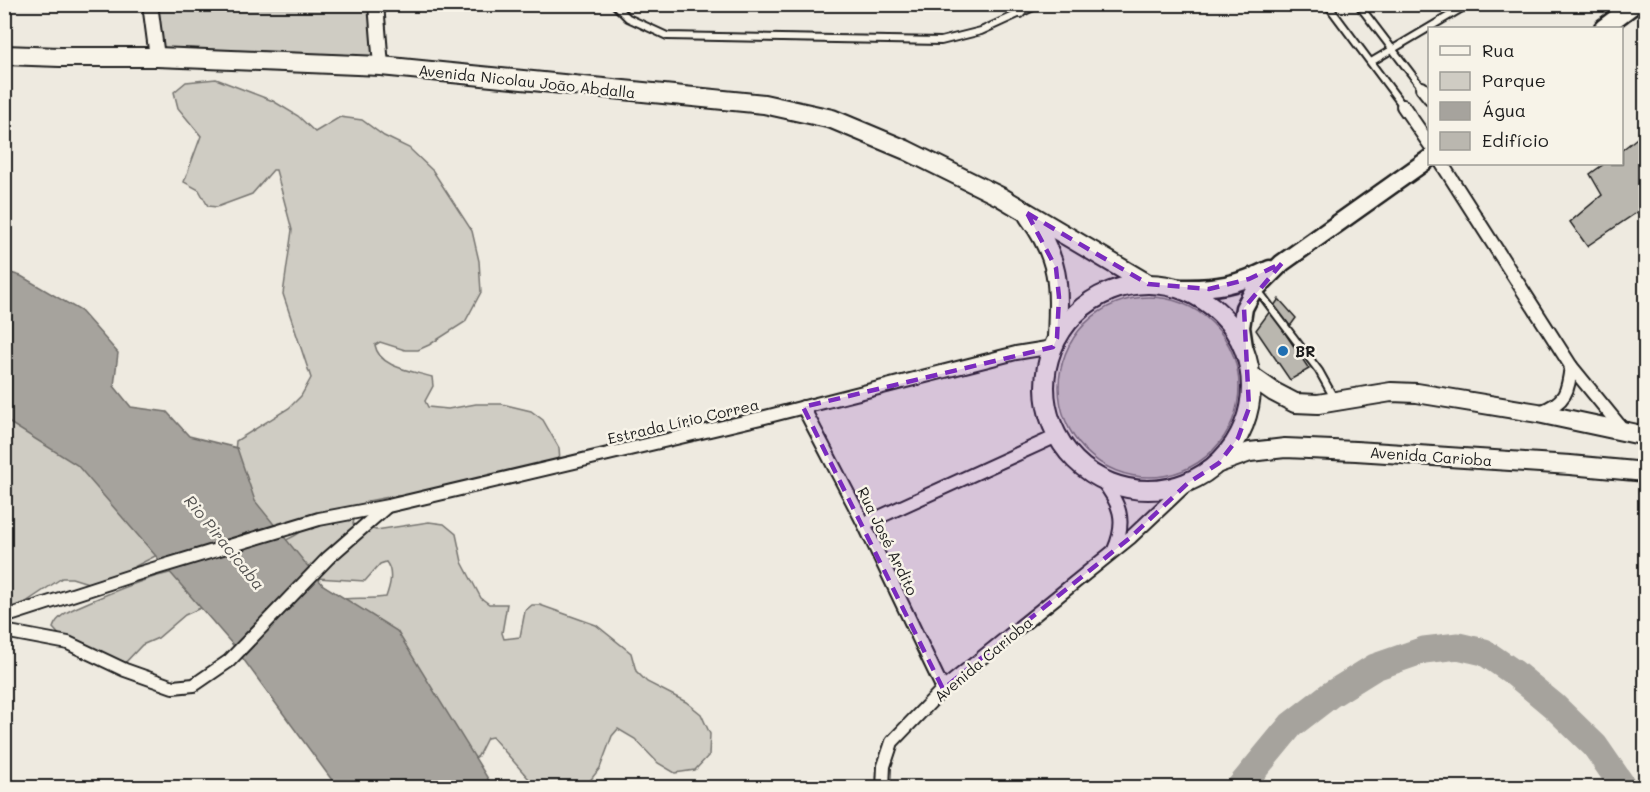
<svg xmlns="http://www.w3.org/2000/svg" width="1650" height="792" viewBox="0 0 1650 792" font-family="Mali,sans-serif">
	<rect width="100%" height="100%" fill="#eeeae0"/>
	<filter id="ink" filterUnits="userSpaceOnUse"><feTurbulence type="fractalNoise" baseFrequency=".0167" numOctaves="2"/><feDisplacementMap in="SourceGraphic" scale="12" xChannelSelector="R" yChannelSelector="G"/><feConvolveMatrix kernelMatrix="1 2 1 2 8 2 1 2 1" color-interpolation-filters="sRGB"/></filter>
	<g filter="url(#ink)">
		<g fill="#cfccc3" stroke="#767470" stroke-width="1.5">
			<polygon points="149,5 370,5 372,58 157,57"/>
			<path d="M216,79l57,22 25,15 17,16 25,-15 22,3 22,16 25,12 24,23 39,60 7,30 2,31 -16,30 -36,23 -11,5h-13l-25,-8 -5,3c4,23 38,26 57,32l1,9 -8,15 3,6 20,2 28,-5h26l29,7 12,9 16,28 1,14 -27,11 -15,10 -65,12 -59,1 -26,5 -11,6 -4,17 23,6 53,-8 15,2 12,10 6,28 19,36 8,6h18l-5,29 2,6 16,-2 5,-26 7,-6h8l56,20 35,28 5,18 11,11 39,20 15,12 9,20 -1,21 -14,15 -20,3 -17,-10 -23,-24 -17,-10 -6,7 -12,32 -15,19 -48,1 -45,-51 -5,1 -9,18 -9,6 -140,-161c20,-5 37,-1 57,-4 4,-11 8,-25 0,-35l-6,2 -15,17 -49,-3 -111,28 -20,9 -27,23 -16,7 -19,20 -61,-27 -9,-10c5,-15 23,-20 36,-26 21,-9 43,-18 65,-25 26,-8 136,-30 148,-47l-141,23 -56,29 -17,1 -16,-5h-10l-45,30 -12,3 -1,-203 231,44 1,-11 53,-33 12,-12 10,-18 -28,-84 9,-64 -16,-60h-3l-21,24 -35,13 -9,-1 -9,-16 -15,-8 17,-46 -23,-28 -4,-16 12,-10z"/>
			<circle cx="1149" cy="387" r="90"/>
		</g>
		<polygon fill="#a6a39d" stroke="#6f6d69" stroke-width="1.5" points="4,271 21,276 81,311 118,353 114,386 131,407 167,412 189,436 237,448 255,501 323,585 397,631 493,787 337,787 233,645 77,465 5,420"/>
		<g fill="none" stroke-linecap="round" stroke-linejoin="round">
			<polyline stroke="#a6a39d" stroke-width="27" points="1239,788 1291,725 1330,695 1375,667 1424,650 1458,646 1484,652 1513,672 1554,706 1595,746 1624,788"/>
		</g>
		<g fill="#bab7af" stroke="#1c1c1c" stroke-width="1.5">
			<polygon points="1646,131 1646,206 1587,246 1570,222 1602,195 1590,174 1604,164 1622,164 1622,150"/>
			<polygon points="1279,299 1296,318 1285,333 1309,369 1290,380 1256,330"/>
		</g>
		<g fill="none" stroke-linecap="round" stroke-linejoin="round">
			<g stroke="#1c1c1c" stroke-width="10">
				<g id="service">
					<polyline points="614,4 628,18 667,36 941,41 981,31 1040,4"/>
					<polyline points="1014,4 1021,14"/>
					<polyline points="1327,4 1403,106"/>
					<polyline points="1358,4 1422,88"/>
					<polyline points="1371,62 1469,4"/>
					<polyline points="1257,289 1319,371 1334,398"/>
				</g>
			</g>
			<g stroke="#1c1c1c" stroke-width="16">
				<g id="minor">
					<polyline points="1422,88 1430,98"/>
					<polyline points="1403,106 1430,145"/>
					<polyline points="1442,164 1571,366 1624,431"/>
					<polyline points="803,407 864,524 943,689"/>
					<path d="M1540,412c26,-10 28,-20 31,-46"/>
					<path d="M1100,478c20,25 27,42 14,72"/>
					<polyline points="864,524 1057,436"/>
					<polyline points="4,617 140,573 319,519 388,506 765,417 1016,353 1053,347"/>
					<polyline points="4,631 68,643 125,670 173,687 194,685 229,661 328,558 385,508"/>
					<polyline points="883,788 884,766 892,742 943,689 1131,537 1188,483"/>
				</g>
			</g>
			<g stroke="#1c1c1c" stroke-width="18">
				<g id="tertiary">
					<polyline points="150,4 157,57"/>
					<polyline points="376,4 381,66"/>
				</g>
			</g>
			<g stroke="#1c1c1c" stroke-width="21">
				<g id="secondary">
					<polyline points="1603,28 1635,4"/>
					<path d="M1179,288c37,1 58,-3 91,-19"/>
					<polyline points="1245,353 1241,327 1244,308 1252,293 1282,263 1430,158"/>
				</g>
			</g>
			<g stroke="#1c1c1c" stroke-width="22">
				<g id="primary">
					<polyline points="4,55 60,57 157,57 381,66 764,104 832,119 906,150 1001,197 1148,284"/>
					<path d="M1029,217c32,43 30,70 28,121"/>
					<circle cx="1148" cy="387" r="103"/>
					<polyline points="1251,376 1274,392 1295,403 1318,404 1391,392 1417,393 1538,413 1646,436"/>
					<polyline points="1219,463 1250,452 1285,448 1356,451 1570,465 1646,472"/>
				</g>
			</g>
			<use href="#service" stroke="#f7f3e8" stroke-width="6"/>
			<use href="#minor" stroke="#f7f3e8" stroke-width="12"/>
			<use href="#tertiary" stroke="#f7f3e8" stroke-width="14"/>
			<use href="#secondary" stroke="#f7f3e8" stroke-width="16"/>
			<use href="#primary" stroke="#f7f3e8" stroke-width="18"/>
		</g>
	</g>
	<path fill="#7b2cbf" fill-opacity="0.2" stroke="#7b2cbf" stroke-width="4.5" stroke-dasharray="12 8" stroke-linejoin="round" d="M1027,213l121,71 61,5 40,-10 33,-16 -38,45 5,100 -11,30 -19,25 -31,20 -57,54 -188,152 -140,-282 250,-60 4,-9 2,-41 -3,-29z"/>
	<circle fill="#1f6fb2" stroke="#f7f3e8" stroke-width="2" cx="1283" cy="351" r="6"/>
	<g text-anchor="middle" dominant-baseline="central" stroke-width="5" stroke-linejoin="round" paint-order="stroke">
		<g font-size="15" fill="#1c1c1c" stroke="#f7f3e8">
			<text transform="translate(527 81) rotate(6)">Avenida Nicolau João Abdalla</text>
			<text transform="translate(683 421) rotate(-13)">Estrada Lírio Correa</text>
			<text transform="translate(1431 456) rotate(4)">Avenida Carioba</text>
			<text transform="translate(888 541) rotate(64)">Rua José Ardito</text>
			<text transform="translate(983 659) rotate(-40)">Avenida Carioba</text>
		</g>
		<g font-size="15" font-weight="bold" fill="#1c1c1c" stroke="#f7f3e8" text-anchor="start">
			<text x="1295" y="351">BR</text>
		</g>
		<g font-size="16" font-style="italic" fill="#535250" stroke="#f7f3e8">
			<text transform="translate(225 542) rotate(51)">Rio Piracicaba</text>
		</g>
	</g>
	<rect width="1650" height="792" fill="none" stroke="#f7f3e8" stroke-width="24"/>
	<rect x="12" y="12" width="1626" height="768" fill="none" stroke="#1c1c1c" stroke-width="2" filter="url(#ink)"/>
	<rect x="1428" y="27" width="195" height="138" fill="#f7f3e8" stroke="#9f9d96" stroke-width="1.5"/>
	<rect x="1440" y="46" width="30" height="9" fill="#f7f3e8" stroke="#9f9d96" stroke-width="1.5"/>
	<text x="1482" y="57" font-size="18" fill="#1c1c1c">Rua</text>
	<rect x="1440" y="72" width="30" height="18" fill="#cfccc3" stroke="#9f9d96" stroke-width="1.5"/>
	<text x="1482" y="87" font-size="18" fill="#1c1c1c">Parque</text>
	<rect x="1440" y="102" width="30" height="18" fill="#a6a39d" stroke="#9f9d96" stroke-width="1.5"/>
	<text x="1482" y="117" font-size="18" fill="#1c1c1c">Água</text>
	<rect x="1440" y="132" width="30" height="18" fill="#bab7af" stroke="#9f9d96" stroke-width="1.5"/>
	<text x="1482" y="147" font-size="18" fill="#1c1c1c">Edifício</text>
</svg>
